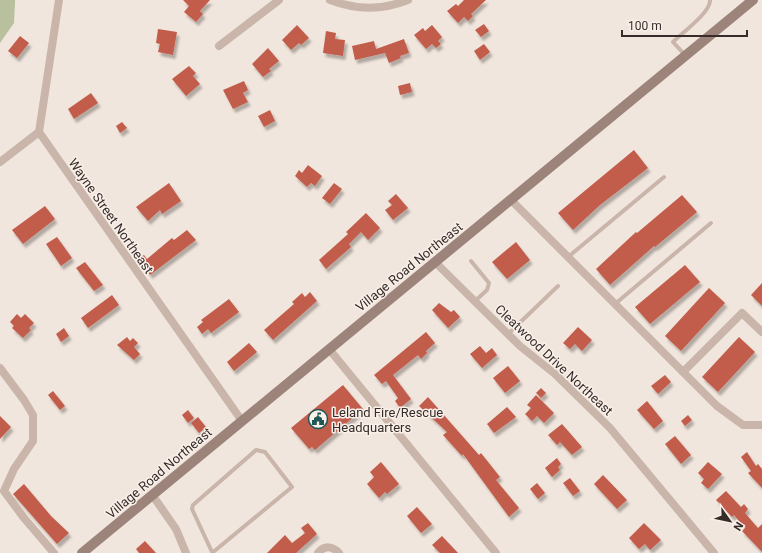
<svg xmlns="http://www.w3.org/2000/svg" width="762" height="553" viewBox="0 0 762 553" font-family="Roboto,sans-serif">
	<defs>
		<filter id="shadow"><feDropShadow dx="2.5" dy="4" stdDeviation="1" flood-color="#0004"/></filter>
	</defs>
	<rect width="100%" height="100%" fill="#f1e6dd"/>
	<polygon fill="#b8c09d" points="0,0 15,0 15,3 14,23 0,43"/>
	<g fill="#c25c4b" filter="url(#shadow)">
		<polygon points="183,0 210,0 200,11 203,14 196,22 184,12 189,6"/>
		<polygon points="464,0 486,0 471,14 473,16 468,21 464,17 458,23 447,11 456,4 458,6"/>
		<polygon points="484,24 489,31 481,37 475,30"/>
		<polygon points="297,25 309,38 301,45 299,43 291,50 282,40"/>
		<polygon points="432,25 442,37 438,41 441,44 436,48 432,44 426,49 414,35 423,28 425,31"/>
		<polygon points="158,29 177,32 173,55 158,52 160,44 156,43"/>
		<polygon points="326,31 336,33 335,39 345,40 343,56 323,53"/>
		<polygon points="20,36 29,43 17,58 8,51"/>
		<polygon points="404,39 409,53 400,56 401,58 389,63 385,53 355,60 352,46 374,41 376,49"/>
		<polygon points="484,44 490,52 480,60 474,51"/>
		<polygon points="268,48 279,61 269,69 271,71 263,77 252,64"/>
		<polygon points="189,66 196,73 193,76 200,84 186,96 172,79"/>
		<polygon points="244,81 248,90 243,93 248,102 233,109 223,90"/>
		<polygon points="410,83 412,92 400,95 398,86"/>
		<polygon points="91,93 98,103 74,119 68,109"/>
		<polygon points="270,110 275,121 264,127 258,116"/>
		<polygon points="122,122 127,128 120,133 116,126"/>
		<polygon points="634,150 648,168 600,205 573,230 558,213"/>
		<polygon points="308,165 322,176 315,186 311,183 307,187 295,176 299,170 302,173"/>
		<polygon points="169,183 181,201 162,214 160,210 148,221 136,207"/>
		<polygon points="334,183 342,189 330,204 322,198"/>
		<polygon points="396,194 408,208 393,220 385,210 392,205 388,201"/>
		<polygon points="682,195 697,212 655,247 654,246 610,285 596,269 636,232 637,233"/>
		<polygon points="45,206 55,219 23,244 12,230"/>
		<polygon points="366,213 380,228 368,240 361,232 349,244 351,247 326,269 319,260 348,234 346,232"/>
		<polygon points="187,230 196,240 150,275 139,258 144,255 147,259 172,238 174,240"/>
		<polygon points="57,237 72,258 61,266 46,244"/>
		<polygon points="516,242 530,260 507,279 492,262"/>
		<polygon points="85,262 103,285 94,291 76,268"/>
		<polygon points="685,265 700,282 650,324 635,307"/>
		<polygon points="762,283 762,306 751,295"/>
		<polygon points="709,288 725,303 681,351 665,336"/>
		<polygon points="310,292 317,301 273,340 264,330 294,304 292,302 302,293 305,297"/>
		<polygon points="112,295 119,305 88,328 81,318"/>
		<polygon points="229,299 239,312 211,333 208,329 202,334 197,327 203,322 201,320"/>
		<polygon points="439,303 451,312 454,310 460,317 448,328 432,310"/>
		<polygon points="17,314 21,318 25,314 34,323 29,328 31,330 23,338 12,328 14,326 10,322"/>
		<polygon points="578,327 592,340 582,351 575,344 570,349 563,343"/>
		<polygon points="64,328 69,336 61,342 56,334"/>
		<polygon points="426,332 435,343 426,351 427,353 421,359 418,355 393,375 411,399 400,408 395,401 398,398 386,381 382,384 374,375"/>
		<polygon points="127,337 130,341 133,338 138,343 134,347 140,354 134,360 117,345"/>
		<polygon points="739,337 755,352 718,392 702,377"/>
		<polygon points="249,343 257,352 234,371 227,362"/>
		<polygon points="480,346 486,353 492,348 497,355 482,368 470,354"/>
		<polygon points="508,366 520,381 505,393 493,378"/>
		<polygon points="665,375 671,382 658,394 651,386"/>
		<polygon points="343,385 363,409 315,450 312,447 309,449 291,428"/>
		<polygon points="541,388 546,393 541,398 536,393"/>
		<polygon points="53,391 65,406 60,410 48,395"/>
		<polygon points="536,395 554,413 544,423 537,416 532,421 525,414 531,408 527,405"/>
		<polygon points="428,397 479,455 481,453 500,477 496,480 519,508 509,517 463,454 462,456 443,435 447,432 419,406"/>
		<polygon points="647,401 663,421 654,429 637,410"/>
		<polygon points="507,407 516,417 494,433 487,424"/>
		<polygon points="188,410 194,418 188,423 182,415"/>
		<polygon points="688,415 692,420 685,426 681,421"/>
		<polygon points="0,416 11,427 0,439"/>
		<polygon points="198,417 206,427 199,433 191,423"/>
		<polygon points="562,424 582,447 572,455 560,442 557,445 548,435"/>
		<polygon points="675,436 691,455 681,464 665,444"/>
		<polygon points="747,452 756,466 758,464 762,469 762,488 748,473 751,471 741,457"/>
		<polygon points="557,458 561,464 558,467 560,470 552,477 545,468"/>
		<polygon points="381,462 399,484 387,494 385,492 379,498 367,484 374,477 370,472"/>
		<polygon points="708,462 722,474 708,489 701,483 704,479 698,473"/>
		<polygon points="603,475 627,500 617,509 594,484"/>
		<polygon points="570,478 580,491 573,496 563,483"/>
		<polygon points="537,483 545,493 538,499 530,489"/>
		<polygon points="24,484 51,516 69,533 57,544 13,494"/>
		<polygon points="726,491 741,507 744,504 748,509 745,513 758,528 762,524 762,552 742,531 745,528 734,515 732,517 716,500"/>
		<polygon points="417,507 432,524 421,533 407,516"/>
		<polygon points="308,523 317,534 296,553 267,553 285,535 292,543 305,533 301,528"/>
		<polygon points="644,523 661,540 650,550 645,544 639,549 629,538"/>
		<polygon points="442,536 458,553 440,553 432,545"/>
		<polygon points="145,541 156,553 139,553 136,549"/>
	</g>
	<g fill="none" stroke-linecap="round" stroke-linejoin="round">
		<g stroke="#c9b5a9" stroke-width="4">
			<path d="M685,55l-12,-13c9,-9 38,-30 37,-42"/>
			<polyline points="568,257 664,177"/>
			<polyline points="471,261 489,283 487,290 475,301"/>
			<polyline points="615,304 711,223"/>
			<polyline points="508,334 558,286"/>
			<polyline points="212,553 292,487 265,452 256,450 193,505 192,509 212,552"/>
		</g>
		<g stroke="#c9b5a9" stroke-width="8">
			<polyline points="59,0 39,132 242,421"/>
			<path d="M330,0c26,10 53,10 78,0"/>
			<polyline points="219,46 279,0"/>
			<polyline points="0,162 39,132"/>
			<polyline points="511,200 717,406 743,425 762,425"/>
			<polyline points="435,262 520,346 555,374 610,428 714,553"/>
			<polyline points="329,349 496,553"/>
			<polyline points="0,368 24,400 33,415 33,441 14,469 4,491 24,518 54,553"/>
			<polyline points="683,372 742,313 762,332"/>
			<polyline points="153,496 176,529 186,553"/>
			<path d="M318,553c6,-8 15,-7 21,0"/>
		</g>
		<polyline stroke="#9d847b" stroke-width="10" points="82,553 753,0"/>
	</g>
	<defs>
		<g id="civic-ring" transform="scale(1)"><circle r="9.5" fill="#f9f0e9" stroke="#205755" stroke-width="1.5"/><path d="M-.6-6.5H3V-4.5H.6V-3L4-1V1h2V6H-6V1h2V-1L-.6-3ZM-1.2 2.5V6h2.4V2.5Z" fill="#205755"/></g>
	</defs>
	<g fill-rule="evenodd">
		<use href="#civic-ring" x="318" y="419"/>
	</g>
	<g text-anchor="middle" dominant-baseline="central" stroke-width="3" stroke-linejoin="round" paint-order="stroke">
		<g font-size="13" fill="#372c29" stroke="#f9f0e9">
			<text transform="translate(111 216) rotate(55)">Wayne Street Northeast</text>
			<text transform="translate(409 267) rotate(-39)">Village Road Northeast</text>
			<text transform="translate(554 360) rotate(43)">Cleatwood Drive Northeast</text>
			<text transform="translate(159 473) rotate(-40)">Village Road Northeast</text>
		</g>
		<g font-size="13" fill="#372c29" stroke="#f9f0e9" text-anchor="start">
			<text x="332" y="412">Leland Fire/Rescue<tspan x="332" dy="15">Headquarters</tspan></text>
		</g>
	</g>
	<g transform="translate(730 521) rotate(123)" stroke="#f9f0e9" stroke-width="3" paint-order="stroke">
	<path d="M0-3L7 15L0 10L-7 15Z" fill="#372c29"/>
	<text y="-6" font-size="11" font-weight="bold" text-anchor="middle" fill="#372c29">N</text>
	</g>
	<path d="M622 30v6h125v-6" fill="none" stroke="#372c29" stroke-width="2"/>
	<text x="628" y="30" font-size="12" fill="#372c29" stroke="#f9f0e9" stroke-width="3" paint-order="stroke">100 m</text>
</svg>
